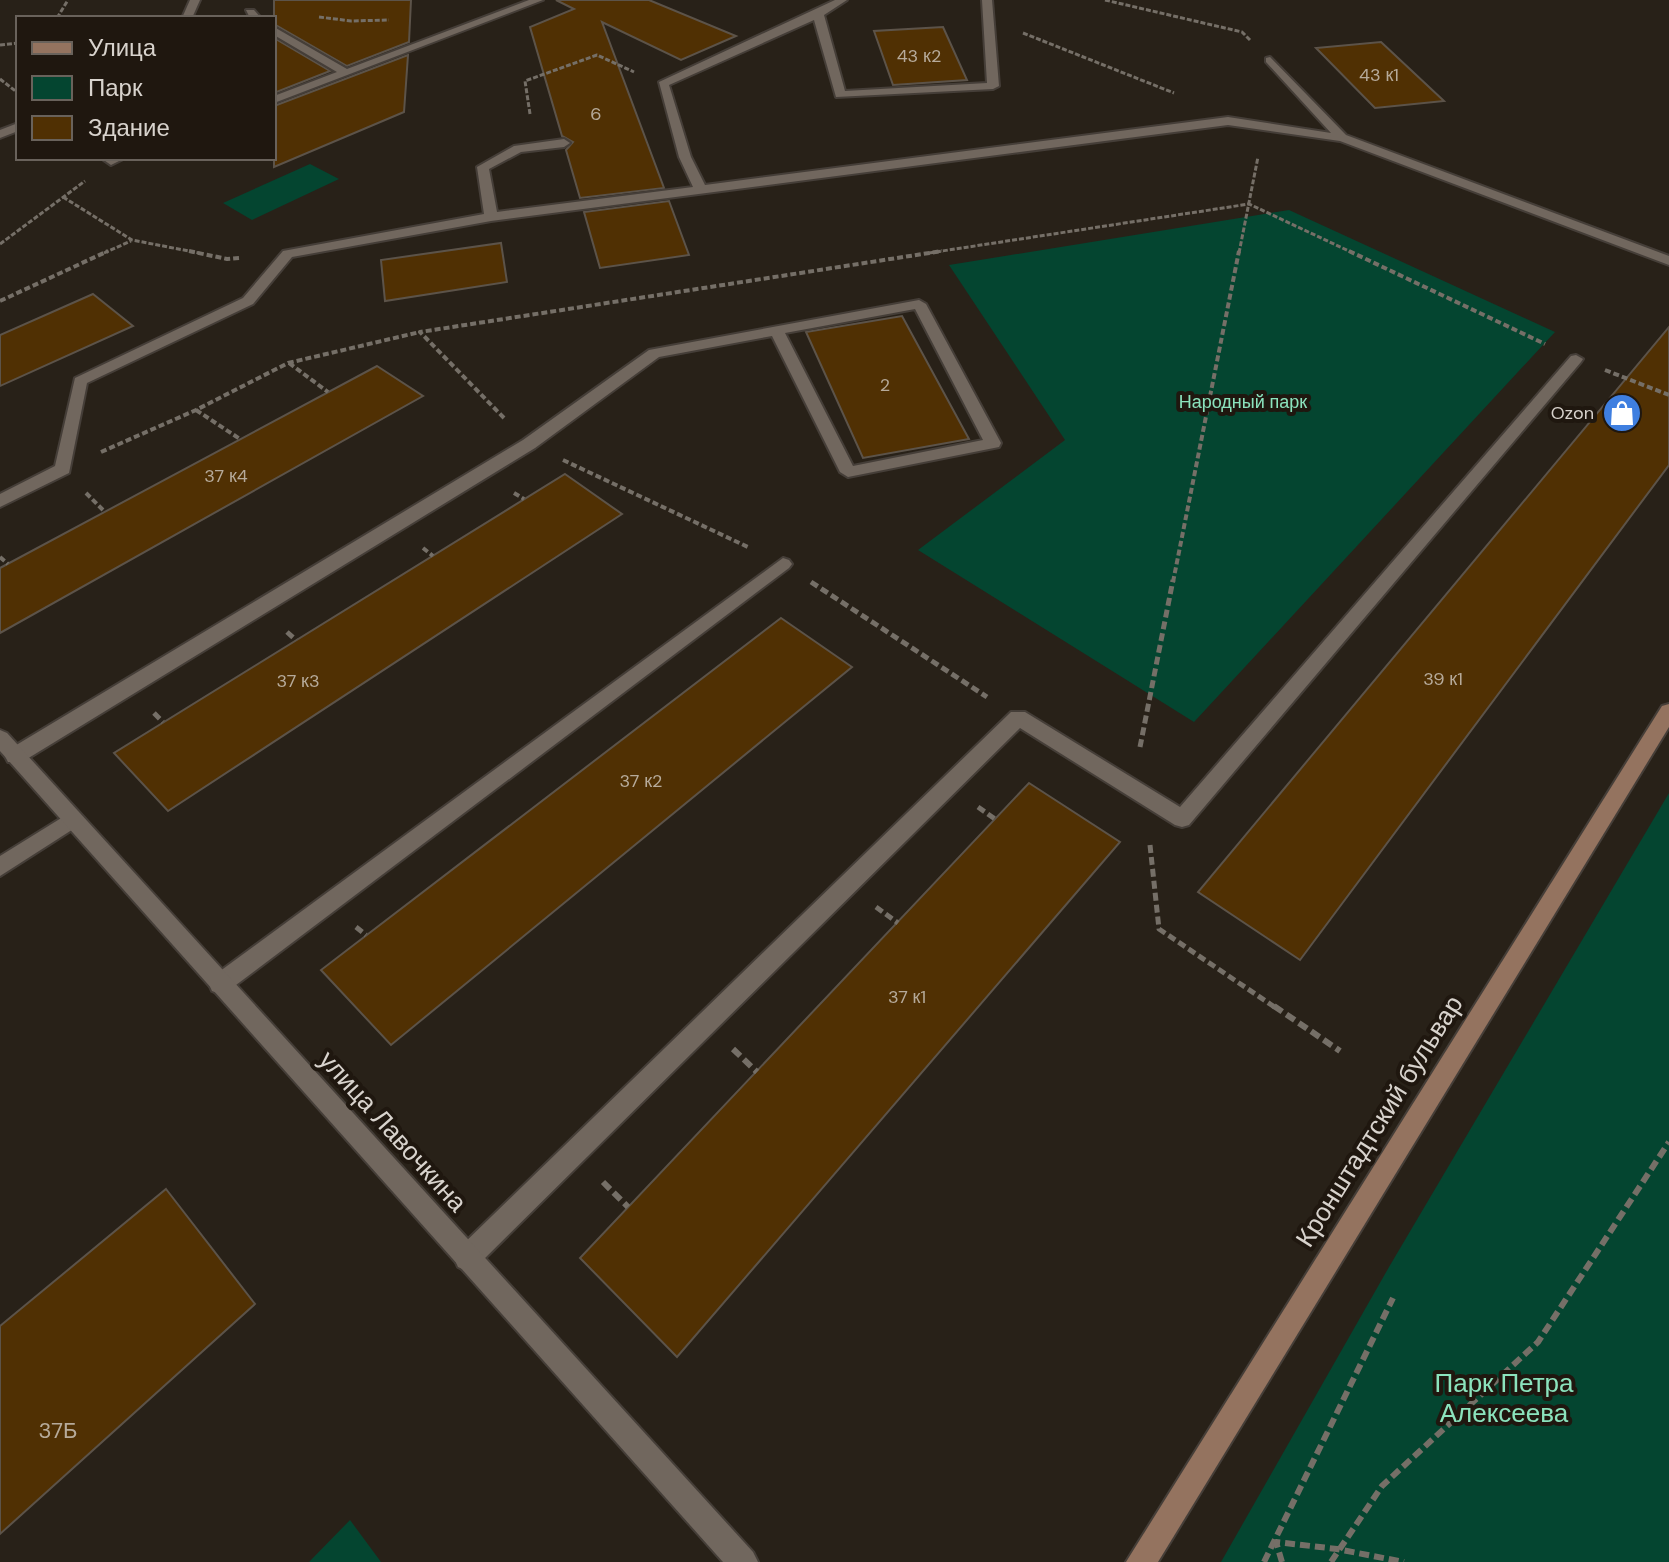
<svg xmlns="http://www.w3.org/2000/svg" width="1669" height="1562" viewBox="0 0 1669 1562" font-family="'DM Sans',sans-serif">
	<rect width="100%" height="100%" fill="#282118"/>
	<g fill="#044530">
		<polygon points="310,164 339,179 252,220 223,203"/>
		<polygon points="1289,210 1555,332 1194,722 918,550 1065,440 949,265"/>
		<polygon points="1669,793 1669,1562 1221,1562 1389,1267"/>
		<polygon points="350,1520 381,1562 309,1562"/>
	</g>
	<g fill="#503003" stroke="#5c5349" stroke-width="2">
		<polygon points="274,0 411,0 409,42 347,66 274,24"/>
		<polygon points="556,0 649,0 736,36 681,60 602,22 664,188 580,198 566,150 573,142 562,136 530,27 574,9"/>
		<polygon points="943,27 967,80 893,85 874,31"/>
		<polygon points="274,38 330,71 274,93"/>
		<polygon points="1381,42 1444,101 1375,108 1316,48"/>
		<polygon points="408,55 404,112 274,167 274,106"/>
		<polygon points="669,201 689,255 600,268 584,212"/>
		<polygon points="501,243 507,282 385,301 381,260"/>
		<polygon points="93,294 133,326 0,386 0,335"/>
		<polygon points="902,316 969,439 863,458 806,332"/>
		<polygon points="1669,327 1669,465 1300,960 1198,892"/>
		<polygon points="377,366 423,396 0,633 0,568"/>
		<polygon points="565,474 622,514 168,811 114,753"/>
		<polygon points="781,618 852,667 391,1045 321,970"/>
		<polygon points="1029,783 1120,842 677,1357 580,1258"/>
		<polygon points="166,1189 255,1304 0,1534 0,1326"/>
	</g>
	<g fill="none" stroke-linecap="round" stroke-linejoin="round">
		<g stroke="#453e38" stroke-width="4">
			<g id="lane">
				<polygon points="190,0 200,0 192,18 182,18"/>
				<polygon points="529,0 543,0 274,103 274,96 337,72 274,35 274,27 347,69"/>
				<polygon points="835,0 847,0 824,15 845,91 987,83 982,0 992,0 999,86 993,89 836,97 814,20 669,85 691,157 705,185 1228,117 1331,133 1266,62 1266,58 1270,57 1346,135 1669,256 1669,265 1340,141 1228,125 491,221 292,257 253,304 87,383 69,473 0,507 0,494 55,466 75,378 243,298 283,251 484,214 477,167 514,146 564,139 570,143 564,147 521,152 489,169 497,212 693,187 679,157 659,82"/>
				<polygon points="246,10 254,10 261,18 250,18"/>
				<polygon points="18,123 18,131 0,138 0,130"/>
				<polygon points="101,158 125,158 111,165"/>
				<path d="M919,300l7,4 75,139 -2,4 -151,30 -8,-5 -68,-136 -113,21 -124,91 -513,314h-14l-3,-6 3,-6 515,-310 126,-90zM915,309l68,131 -130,26 -68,-133z"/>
				<polygon points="1576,355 1583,359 1581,362 1189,825 1182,827 1175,825 1020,728 476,1267 467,1271 458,1267 454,1258 458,1249 1011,712 1025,712 1180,807 1571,356"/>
				<polygon points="783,558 789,560 792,564 789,568 228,991 220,994 212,991 209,984 212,977"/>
				<polygon points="71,812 78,814 81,820 78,826 0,876 0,856"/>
			</g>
		</g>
		<g stroke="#453e38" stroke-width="4">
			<polygon id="street" points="0,730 7,733 753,1552 758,1562 723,1562 0,751"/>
		</g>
		<g stroke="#453e38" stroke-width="4">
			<polygon id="secondary" points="1669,704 1669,727 1158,1562 1126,1562 1662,706"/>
		</g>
		<g stroke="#756f67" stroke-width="3" stroke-dasharray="5 2" stroke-linecap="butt">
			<polyline points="1105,0 1242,32 1250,40"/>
			<polyline points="319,17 351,21 389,20"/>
			<polyline points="57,18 68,0"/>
			<polyline points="1023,33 1174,93"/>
			<polyline points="0,45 18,43"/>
			<polyline points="0,79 18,93"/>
			<polyline points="530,114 525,81 597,55 634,72"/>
			<polyline points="63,197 132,240 199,253"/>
			<polyline points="0,244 85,181"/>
			<polyline points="104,253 131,241"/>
			<polyline points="929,253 1249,204 1353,253"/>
			<polyline points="1239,253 1258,157"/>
		</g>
		<g stroke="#756f67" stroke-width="4" stroke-dasharray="6 3" stroke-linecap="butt">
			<polyline points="189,251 227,259 239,258"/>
			<polyline points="1349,251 1545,344"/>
			<polyline points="0,301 108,251"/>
			<polyline points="289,363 328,392"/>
			<polyline points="1605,370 1669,395"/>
			<polyline points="196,410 240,439"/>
			<polyline points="504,418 420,332 942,251"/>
			<polyline points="101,452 196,410 288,363 420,332"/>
			<polyline points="563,460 750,548"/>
			<polyline points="86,493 105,512"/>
			<polyline points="514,493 524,499"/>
			<polyline points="423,548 433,556"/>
			<polyline points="0,557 8,564"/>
			<polyline points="1173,582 1239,251"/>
		</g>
		<g stroke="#756f67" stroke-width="5" stroke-dasharray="8 4" stroke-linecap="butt">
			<polyline points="811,582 987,697"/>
			<polyline points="287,632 296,640"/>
			<polyline points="154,713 163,722"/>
			<polyline points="1140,747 1173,580"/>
			<polyline points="978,807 995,819"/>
			<polyline points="1150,845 1159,929 1276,1008"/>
			<polyline points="876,907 898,923"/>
			<polyline points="356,927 366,935"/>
		</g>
		<g stroke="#756f67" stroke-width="6" stroke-dasharray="10 5" stroke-linecap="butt">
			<polyline points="1274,1006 1340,1051"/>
			<polyline points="733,1049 757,1072"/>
			<polyline points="603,1182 628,1207"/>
			<polyline points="1264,1562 1393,1298"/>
			<polyline points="1282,1562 1276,1542 1337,1549 1404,1562"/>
			<polyline points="1331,1562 1382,1486 1538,1342 1669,1142"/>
		</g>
		<use href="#lane" fill="#71675e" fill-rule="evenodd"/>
		<use href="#street" fill="#71675e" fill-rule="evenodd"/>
		<use href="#secondary" fill="#94735f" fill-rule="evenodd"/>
	</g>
	<defs>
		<g id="shop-disc" transform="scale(2)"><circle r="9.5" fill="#3f7fe0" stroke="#1f170f"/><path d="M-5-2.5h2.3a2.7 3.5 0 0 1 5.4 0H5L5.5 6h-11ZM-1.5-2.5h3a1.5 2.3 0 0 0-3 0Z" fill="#fff"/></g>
	</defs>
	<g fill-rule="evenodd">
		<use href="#shop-disc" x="1622" y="413"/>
	</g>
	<g text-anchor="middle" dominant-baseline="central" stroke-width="8" stroke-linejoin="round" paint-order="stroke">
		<g font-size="18" fill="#b6aa9a">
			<text x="919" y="56">43 к2</text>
			<text x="1379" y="75">43 к1</text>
			<text x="596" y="114">6</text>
			<text x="885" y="385">2</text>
			<text x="226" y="476">37 к4</text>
			<text x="1443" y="679">39 к1</text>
			<text x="298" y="681">37 к3</text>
			<text x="641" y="781">37 к2</text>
			<text x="907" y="997">37 к1</text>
		</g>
		<g font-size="18" fill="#8be3bd" stroke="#1f170f">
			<text x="1243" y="402">Народный парк</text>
		</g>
		<g font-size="18" fill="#d8d3cd" stroke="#1f170f" text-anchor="end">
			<text x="1594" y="413">Ozon</text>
		</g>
		<g font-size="22" fill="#b6aa9a">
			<text x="58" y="1430">37Б</text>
		</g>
		<g font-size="26" fill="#d8d3cd" stroke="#1f170f">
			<text transform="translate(1379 1121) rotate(-58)">Кронштадтский бульвар</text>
			<text transform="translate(393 1131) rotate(48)">улица Лавочкина</text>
		</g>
		<g font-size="26" fill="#8be3bd" stroke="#1f170f">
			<text x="1504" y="1383">Парк Петра<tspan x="1504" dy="30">Алексеева</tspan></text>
		</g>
	</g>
	<rect x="16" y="16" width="260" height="144" fill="#1f170f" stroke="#69625b" stroke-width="2"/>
	<rect x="32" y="42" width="40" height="12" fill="#94735f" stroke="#69625b" stroke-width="2"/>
	<text x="88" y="56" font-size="24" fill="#d8d3cd">Улица</text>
	<rect x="32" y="76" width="40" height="24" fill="#044530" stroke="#69625b" stroke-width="2"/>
	<text x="88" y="96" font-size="24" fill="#d8d3cd">Парк</text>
	<rect x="32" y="116" width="40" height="24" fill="#503003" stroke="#69625b" stroke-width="2"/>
	<text x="88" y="136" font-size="24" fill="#d8d3cd">Здание</text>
</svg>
